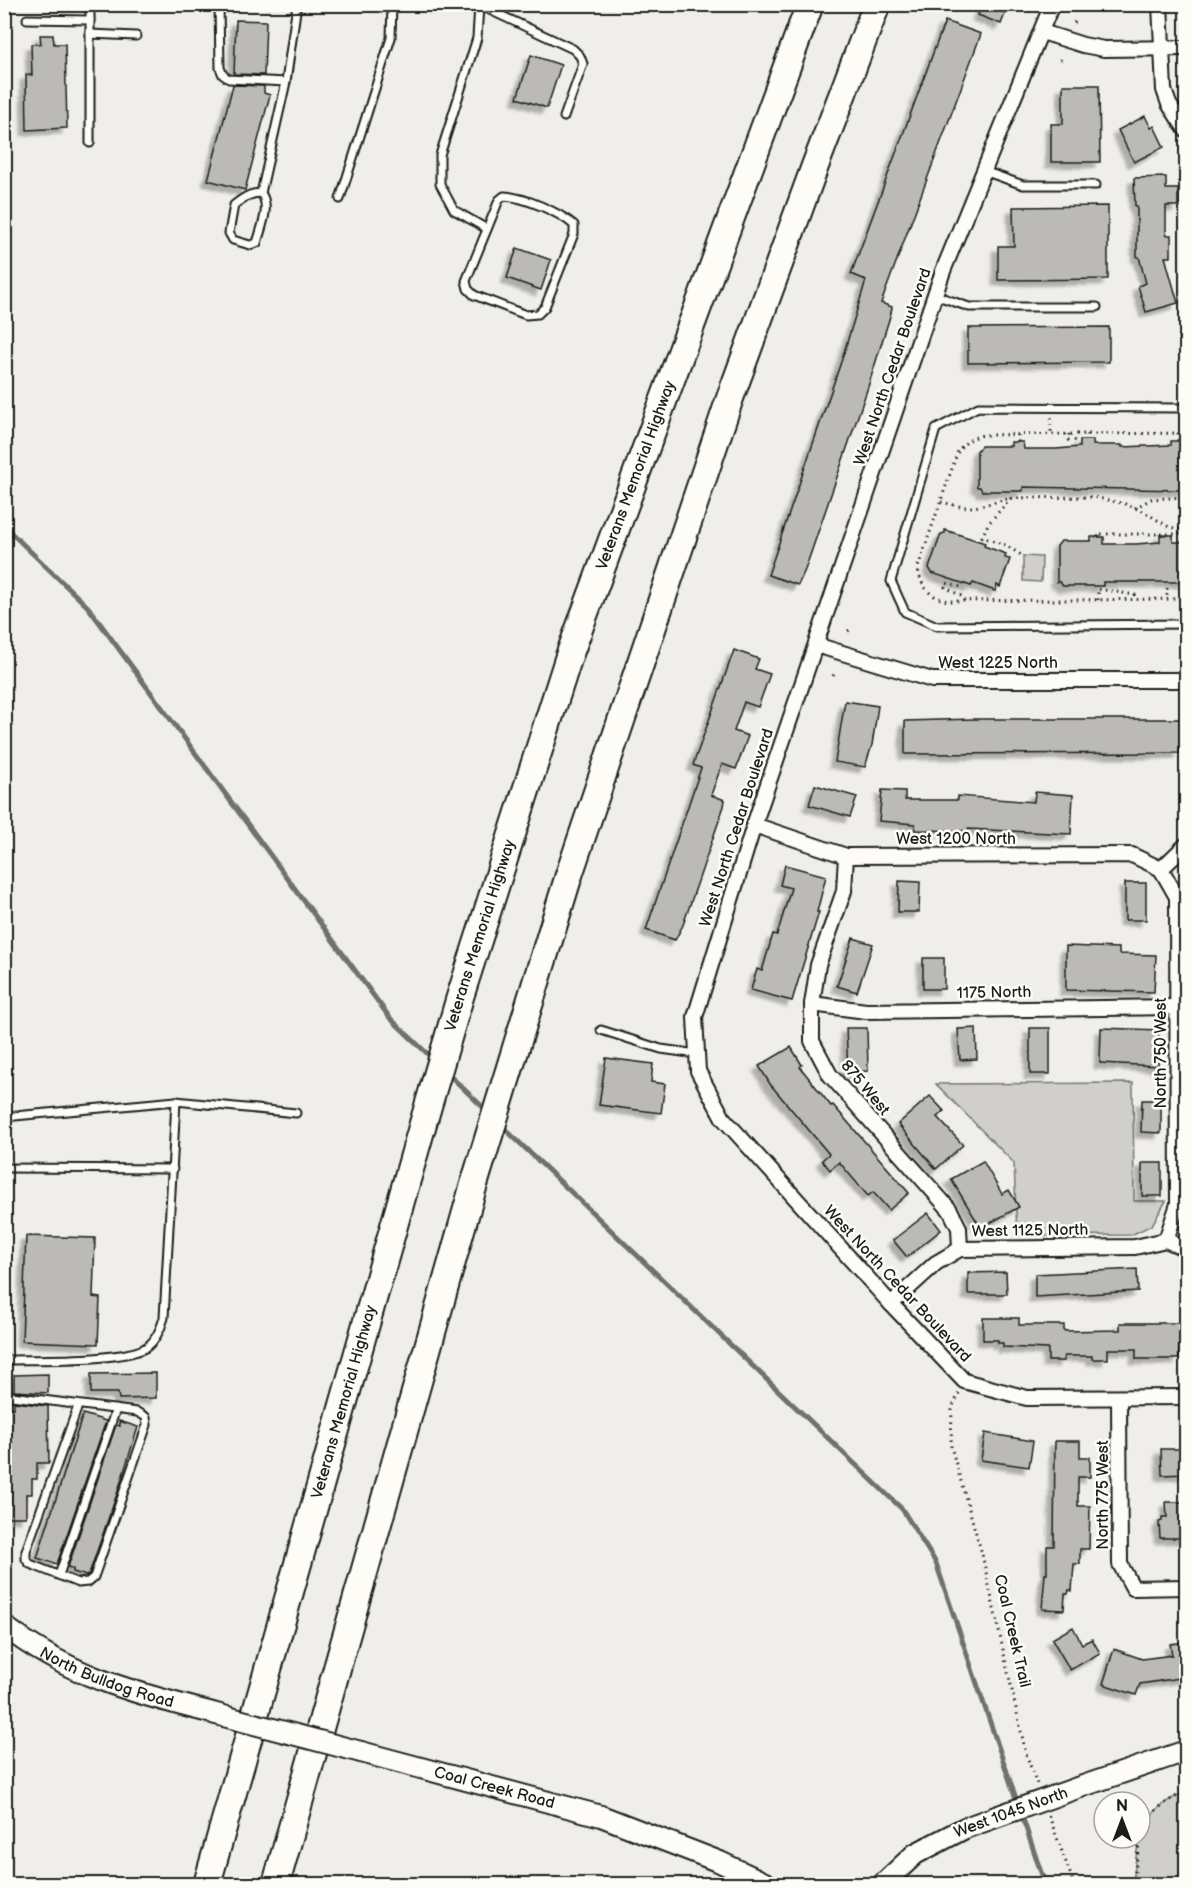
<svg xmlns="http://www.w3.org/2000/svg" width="1191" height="1889" viewBox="0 0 1191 1889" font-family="'Balsamiq Sans',sans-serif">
	<defs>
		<filter id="shadow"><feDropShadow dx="-5.5" dy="5.5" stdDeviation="1.5" flood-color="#0004"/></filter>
	</defs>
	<rect width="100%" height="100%" fill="#f0eeea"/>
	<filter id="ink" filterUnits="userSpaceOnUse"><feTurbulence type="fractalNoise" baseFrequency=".0167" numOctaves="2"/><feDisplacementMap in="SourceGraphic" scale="12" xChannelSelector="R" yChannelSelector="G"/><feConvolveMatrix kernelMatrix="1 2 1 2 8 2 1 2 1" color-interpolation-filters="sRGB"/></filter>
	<g filter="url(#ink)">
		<g fill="#d0cfcc" stroke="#767674" stroke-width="1.5">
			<polygon points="1023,556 1042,557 1041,582 1023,581"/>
			<polygon points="1133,1083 1134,1201 1166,1201 1152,1225 1131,1235 1017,1236 1014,1163 936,1084"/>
			<path d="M1186,1792v92h-53c5,-46 5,-73 53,-92z"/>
		</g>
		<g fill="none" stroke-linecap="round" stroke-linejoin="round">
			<g stroke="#706f6d" stroke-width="5">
				<polyline points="4,526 88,607 390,1018 434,1060"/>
				<polyline points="445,1071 488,1112"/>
				<polyline points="501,1125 902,1509 936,1563 1045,1884"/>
			</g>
		</g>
		<g fill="#bbbab6" stroke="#1c1c1c" stroke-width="1.5" filter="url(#shadow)">
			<polygon points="982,4 1009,4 1001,24 978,15"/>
			<polygon points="236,20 266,21 264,75 234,74"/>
			<polygon points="945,21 981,34 881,303 892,307 891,313 868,387 805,570 798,585 768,575 842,359 866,280 851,274"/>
			<polygon points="40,35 53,35 54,44 65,44 67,128 27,130 26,75 32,75 31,44 41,44"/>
			<polygon points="531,55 561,65 547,108 517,98"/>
			<polygon points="233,85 264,86 264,93 270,95 245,190 208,180"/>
			<polygon points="1063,85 1099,85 1100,162 1051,162 1051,124 1063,124"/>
			<polygon points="1145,116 1151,128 1154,126 1164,147 1134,162 1118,130"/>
			<polygon points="1166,177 1166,189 1178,189 1178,206 1166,206 1166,235 1171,235 1171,257 1165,257 1178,303 1146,312 1138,286 1146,283 1139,257 1137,257 1137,206 1135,206 1134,178"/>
			<polygon points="1108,206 1108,279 998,280 998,246 1014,246 1013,207"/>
			<polygon points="517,248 551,260 541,290 507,278"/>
			<polygon points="1109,327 1109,362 968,363 968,328"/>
			<polygon points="1080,440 1093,440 1093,445 1122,445 1122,447 1171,445 1171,441 1183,441 1183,448 1186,448 1186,487 1183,487 1183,490 1023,487 1023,491 982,491 980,487 977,487 977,451 981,446 1011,446 1011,442 1023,442 1024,449 1056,449 1080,447"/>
			<polygon points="945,530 985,543 984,546 1006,554 1005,558 1010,559 1000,587 997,585 995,591 973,583 971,586 932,573 929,568 936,548 941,534 945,533"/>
			<polygon points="1160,535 1173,535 1173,542 1186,542 1186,582 1103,582 1103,586 1063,586 1060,582 1057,582 1057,546 1061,541 1091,541 1091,537 1104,537 1104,544 1136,544 1160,542"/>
			<polygon points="734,650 759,659 755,669 770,674 758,707 744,702 734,731 748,736 736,769 722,764 711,795 725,800 724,806 683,925 675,940 646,930 701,768 693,765"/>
			<polygon points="845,701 878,706 872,745 865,767 835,762"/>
			<polygon points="974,719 1180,719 1180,753 905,754 905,721"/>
			<polygon points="815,785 857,797 850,817 809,805"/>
			<polygon points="882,790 905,791 905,800 958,800 958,796 1034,802 1035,792 1073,795 1071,834 968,829 968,831 915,830 915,824 879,821"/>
			<polygon points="785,865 826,876 817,912 819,912 792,1001 751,990 757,969 762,971 773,934 777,935 791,888 780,885"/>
			<polygon points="899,881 920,882 919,912 898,912"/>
			<rect x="1125" y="883" width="21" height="37"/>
			<polygon points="853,938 873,944 857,992 837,986"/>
			<polygon points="1066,946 1119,948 1119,954 1156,955 1154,992 1066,990"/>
			<rect x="923" y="958" width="21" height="31"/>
			<polygon points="846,1028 867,1028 868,1071 848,1072"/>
			<polygon points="976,1028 977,1059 960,1060 958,1029"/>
			<rect x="1030" y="1028" width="20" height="46"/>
			<polygon points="1101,1028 1159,1030 1158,1066 1100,1063"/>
			<polygon points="791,1047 802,1065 800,1067 831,1106 833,1105 909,1193 889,1210 873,1192 868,1196 839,1162 830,1170 822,1160 829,1154 770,1084 759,1066"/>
			<polygon points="606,1058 653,1064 651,1082 665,1084 661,1113 599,1105"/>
			<polygon points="930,1096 944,1111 937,1117 963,1145 936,1169 898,1124"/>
			<polygon points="1142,1100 1161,1100 1161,1133 1141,1132"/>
			<polygon points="983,1161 1002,1194 1009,1190 1019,1207 981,1228 951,1179"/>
			<rect x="1142" y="1163" width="20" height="33"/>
			<polygon points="928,1213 941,1230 907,1257 893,1240"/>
			<polygon points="26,1236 95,1238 93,1297 100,1298 98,1344 22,1341"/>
			<polygon points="1137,1269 1138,1291 1035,1297 1035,1274"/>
			<polygon points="1006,1272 1007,1294 968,1294 968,1273"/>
			<polygon points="983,1318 1019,1318 1019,1325 1064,1325 1064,1331 1120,1330 1120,1323 1186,1323 1186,1346 1179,1346 1179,1359 1136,1359 1136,1349 1108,1349 1108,1359 1092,1359 1092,1356 1064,1356 1064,1361 1048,1361 1048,1349 1003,1347 1003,1343 998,1343 998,1340 983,1340"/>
			<polygon points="156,1373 156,1398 119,1399 118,1393 91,1393 91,1374"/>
			<polygon points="48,1374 48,1393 14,1391 14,1375"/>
			<polygon points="14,1402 48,1406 49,1463 37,1463 37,1479 32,1479 32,1494 26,1494 26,1517 4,1517 4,1409 14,1408"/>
			<polygon points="83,1414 106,1421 57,1564 37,1558"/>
			<polygon points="119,1421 138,1427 118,1491 89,1574 86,1576 73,1572 73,1569 68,1567 116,1425 120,1426"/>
			<polygon points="985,1433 1033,1441 1029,1467 981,1460"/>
			<polygon points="1055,1441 1080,1441 1080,1457 1090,1457 1090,1477 1078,1477 1078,1506 1090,1506 1089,1549 1080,1549 1080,1564 1074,1564 1072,1591 1069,1590 1068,1594 1065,1594 1064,1610 1042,1609 1045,1574 1047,1574 1047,1546 1054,1546"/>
			<polygon points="1161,1449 1186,1449 1186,1474 1162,1475"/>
			<polygon points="1166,1502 1186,1502 1186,1538 1160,1538 1159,1522 1162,1521 1162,1517 1167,1517"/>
			<polygon points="1073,1627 1082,1644 1092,1639 1100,1653 1070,1670 1052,1639"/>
			<polygon points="1186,1642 1186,1677 1140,1684 1136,1695 1103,1684 1114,1649 1142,1659 1172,1655 1170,1644"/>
		</g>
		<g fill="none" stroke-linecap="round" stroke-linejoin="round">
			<g stroke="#1c1c1c" stroke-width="11">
				<g id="lane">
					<polyline points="219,4 220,68 223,75 229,79 286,82"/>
					<polyline points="27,19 90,20"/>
					<polyline points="90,34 136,36"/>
					<polyline points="90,143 90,4"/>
					<polyline points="984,171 1023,185 1096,185"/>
					<path d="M261,193c-11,0 -18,5 -27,12l-5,28 4,7 17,5 7,-2c4,-15 14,-36 4,-50l25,-111 11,-78"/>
					<path d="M504,196c20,1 55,16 70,29v9l-29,73 -7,7 -12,1 -52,-20 -6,-6 -2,-8 33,-81z"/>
					<polyline points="340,199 391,38 392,4"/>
					<polyline points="487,229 454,210 440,184 440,155 477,38 479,5 573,49 580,56 583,64 564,117"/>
					<polyline points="935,295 969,307 1097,307"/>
					<polyline points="1186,408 978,407 936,429 891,581 905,612 937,626 1186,624"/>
					<polyline points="601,1030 661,1049 697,1054"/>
					<polyline points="176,1101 296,1113"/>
					<path d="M4,1117l172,-16 -12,217c-3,10 -7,21 -16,28 -19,16 -114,13 -144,14"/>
					<polyline points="4,1168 173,1169"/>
					<polyline points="4,1395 137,1412 146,1417 147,1425 94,1577 88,1582 78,1583 30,1564 26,1559 26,1551 77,1409 77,1404"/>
					<polyline points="59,1575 116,1409"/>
				</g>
			</g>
			<g stroke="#1c1c1c" stroke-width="18">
				<g id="street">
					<polyline points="478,4 479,5"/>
					<polyline points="1052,4 943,271 754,825 695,1017 698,1071 723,1118 891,1304 964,1381 1027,1398 1186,1397"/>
					<polyline points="1160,4 1164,90 1169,104 1186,130"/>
					<polyline points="1042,32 1083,45 1104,49 1186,48"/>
					<polyline points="816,645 932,680 1186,680"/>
					<polyline points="754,825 846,856 1132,855 1161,869"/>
					<polyline points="846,856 844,891 818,965 812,1004 812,1041 830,1075 950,1210 959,1228 960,1249"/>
					<polyline points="1161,869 1177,897 1178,1204 1166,1240"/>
					<polyline points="1161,869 1186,845"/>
					<polyline points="812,1004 866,1011 1177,1007"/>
					<polyline points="891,1304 936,1263 960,1249 1135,1247 1166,1240 1186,1249"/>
					<polyline points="1119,1398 1120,1564 1133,1588 1186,1587"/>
				</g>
			</g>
			<g stroke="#1c1c1c" stroke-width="24">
				<g id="secondary">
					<path id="s1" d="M4,1626c67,52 133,67 212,88"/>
					<path id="s2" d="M361,1752l240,64 119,46 47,22"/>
					<polyline points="1080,1787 1186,1751"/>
					<polyline points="883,1884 915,1854 965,1828"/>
				</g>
			</g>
			<g stroke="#1c1c1c" stroke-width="30">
				<g id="highway">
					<path id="s3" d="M207,1884l217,-764 36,-123 109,-341 241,-652"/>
					<polyline points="276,1884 472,1191 569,875 730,398 815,166 877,4"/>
				</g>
			</g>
			<g stroke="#1c1c1c" stroke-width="3" stroke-dasharray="1.5 4.5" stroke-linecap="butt">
				<polyline points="1074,23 1076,20"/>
				<polyline points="1060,60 1062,57"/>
				<polyline points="1051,418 1051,434"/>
				<polyline points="1178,433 1178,441"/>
				<path d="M1186,433l-203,2c-12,3 -18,7 -25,16l-40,116c2,19 11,30 30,34l238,-2"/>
				<polyline points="1069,434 1068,440 1080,441"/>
				<polyline points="1087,434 1087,440"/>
				<polyline points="1018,442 1018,435"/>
				<polyline points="1011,498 988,524 982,537 1005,545 1023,556"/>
				<polyline points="941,502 963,507 975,507 1011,498 1094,497 1125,504 1141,510 1169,527 1186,530"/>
				<polyline points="1135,508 1151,499 1186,497"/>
				<polyline points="1098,537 1098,534 1177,534 1186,532"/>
				<polyline points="1167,588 1167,600"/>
				<polyline points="1098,600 1098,589 1135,595 1135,599"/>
				<polyline points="964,601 963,597 945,587 946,583 964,588"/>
				<polyline points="848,631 851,629"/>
				<polyline points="833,676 834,674"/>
				<polyline points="959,1393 952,1408 951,1447 982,1554 1026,1754 1037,1784"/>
				<polyline points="1049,1816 1074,1884"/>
				<path d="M1140,1836c5,-22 27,-36 46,-44"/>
				<polyline points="1133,1884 1140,1838"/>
			</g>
			<use href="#lane" stroke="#fdfcf7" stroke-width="7"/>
			<use href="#street" stroke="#fdfcf7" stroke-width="14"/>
			<use href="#secondary" stroke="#fdfcf7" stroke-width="20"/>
			<use href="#highway" stroke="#fdfcf7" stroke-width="26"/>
			<g stroke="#1c1c1c" stroke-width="24" stroke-linecap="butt">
				<g id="secondary-bridge">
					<polyline points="216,1714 361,1752"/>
					<polyline points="965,1828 1080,1787"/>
				</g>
			</g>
			<use href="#secondary-bridge" stroke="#fdfcf7" stroke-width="20"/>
		</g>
	</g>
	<g text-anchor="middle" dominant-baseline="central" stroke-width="5" stroke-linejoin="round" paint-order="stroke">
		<g font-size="16" fill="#1c1c1c" stroke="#fdfcf7">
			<text transform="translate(893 367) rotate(-71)">West North Cedar Boulevard</text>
			<text stroke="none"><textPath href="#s3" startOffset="1473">Veterans Memorial Highway</textPath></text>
			<text x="998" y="663">West 1225 North</text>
			<text transform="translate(737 828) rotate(-72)">West North Cedar Boulevard</text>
			<text x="956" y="839">West 1200 North</text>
			<text stroke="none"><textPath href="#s3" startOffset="987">Veterans Memorial Highway</textPath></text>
			<text transform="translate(994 993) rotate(-1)">1175 North</text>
			<text transform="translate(1161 1053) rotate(-90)">North 750 West</text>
			<text transform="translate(865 1088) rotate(50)">875 West</text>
			<text transform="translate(1030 1231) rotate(-1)">West 1125 North</text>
			<text transform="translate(897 1284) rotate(47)">West North Cedar Boulevard</text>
			<text stroke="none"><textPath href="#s3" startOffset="501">Veterans Memorial Highway</textPath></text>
			<text transform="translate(1103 1495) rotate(-90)">North 775 West</text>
			<text transform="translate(1012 1631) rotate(77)">Coal Creek Trail</text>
			<text stroke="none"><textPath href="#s1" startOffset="116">North Bulldog Road</textPath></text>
			<text stroke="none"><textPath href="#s2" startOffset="138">Coal Creek Road</textPath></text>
			<text transform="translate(1011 1813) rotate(-20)">West 1045 North</text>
		</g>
	</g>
	<rect width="1191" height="1889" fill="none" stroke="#fdfcf7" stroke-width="24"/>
	<rect x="12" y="12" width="1167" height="1865" fill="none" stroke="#1c1c1c" stroke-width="2" filter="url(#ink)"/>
	<g transform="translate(1122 1820)"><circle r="28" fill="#fdfcf7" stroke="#a3a29f" stroke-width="1.5"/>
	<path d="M0-4.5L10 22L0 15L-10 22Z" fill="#1c1c1c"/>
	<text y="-9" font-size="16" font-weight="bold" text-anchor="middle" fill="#1c1c1c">N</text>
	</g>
</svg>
